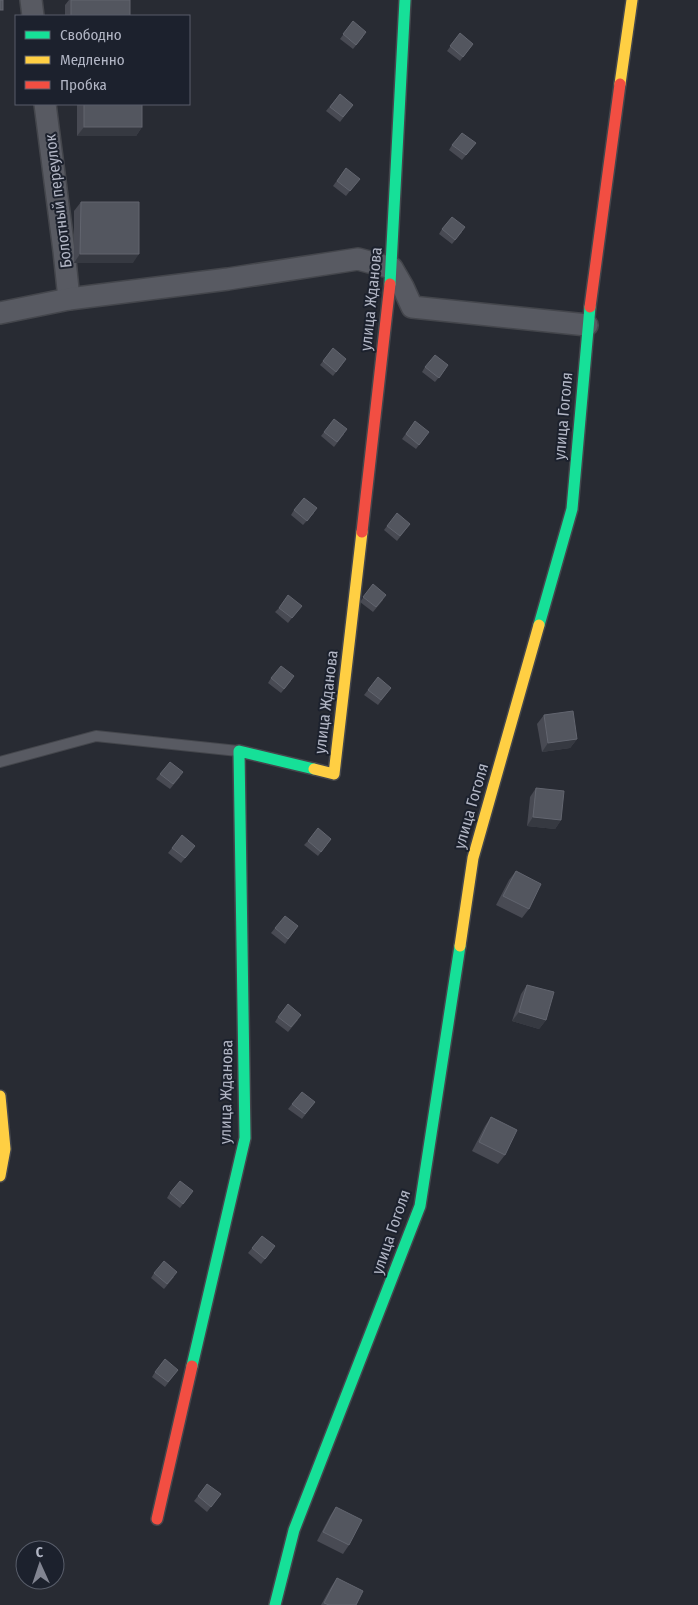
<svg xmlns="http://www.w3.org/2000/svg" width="698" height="1605" viewBox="0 0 698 1605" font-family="'Fira Sans Condensed',sans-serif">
	<rect width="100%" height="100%" fill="#282b33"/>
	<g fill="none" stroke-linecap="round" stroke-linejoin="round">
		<g stroke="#44464c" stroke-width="12">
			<polyline id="lane" points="0,762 96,736 238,751"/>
		</g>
		<g stroke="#44464c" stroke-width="24">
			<g id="street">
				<polyline points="31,0 33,16"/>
				<polyline points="45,104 64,251 69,299"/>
				<polyline points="0,313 69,299 228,279 358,259 392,268 403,287 412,307 587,325"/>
			</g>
		</g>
		<g stroke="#44464c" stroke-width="14">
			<g id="fast">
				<polyline points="390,284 405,0"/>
				<polyline points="539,625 572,509 590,307"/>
				<polyline points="192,1366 245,1138 239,751 314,769"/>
				<polyline points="275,1605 294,1530 420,1206 460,946"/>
			</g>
		</g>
		<g stroke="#44464c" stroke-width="14">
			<g id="slow">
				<polyline points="620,84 632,0"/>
				<polyline points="314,769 334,774 362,532"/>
				<polyline points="460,946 473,858 539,625"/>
				<polyline points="0,1096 5,1149 0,1176"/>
			</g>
		</g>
		<g stroke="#44464c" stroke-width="14">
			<g id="jam">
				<polyline points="590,307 620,84"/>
				<polyline points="362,532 390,284"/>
				<polyline points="157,1519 192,1366"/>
			</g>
		</g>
		<use href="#lane" stroke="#585a62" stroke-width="10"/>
		<use href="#street" stroke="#585a62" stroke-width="21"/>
		<use href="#fast" stroke="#16e098" stroke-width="11"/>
		<use href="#slow" stroke="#ffcf43" stroke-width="11"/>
		<use href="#jam" stroke="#f24e42" stroke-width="11"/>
	</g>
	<g fill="#484a53">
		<polygon points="69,0 130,0 130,16 65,16 65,5"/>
		<polygon points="353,21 363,37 353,49 340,39"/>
		<polygon points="460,33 473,44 460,61 447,51"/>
		<polygon points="340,94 353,105 340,122 326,111"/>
		<polygon points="77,104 142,104 142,127 136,136 77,136"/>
		<polygon points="452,145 472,148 462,160 449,150"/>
		<polygon points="346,168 356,183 346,196 333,186"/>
		<polygon points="81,202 133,263 74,263 74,211"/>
		<polygon points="442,229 462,232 452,244 439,234"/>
		<polygon points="346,359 333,376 320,365 323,361"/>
		<polygon points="425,367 445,370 435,382 422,372"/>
		<polygon points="415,421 425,437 416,449 402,439"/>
		<polygon points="324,432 344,434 334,447 321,436"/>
		<polygon points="294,510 314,513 303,525 291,515"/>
		<polygon points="410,524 397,541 384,530 387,526"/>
		<polygon points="373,584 383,600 373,612 360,602"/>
		<polygon points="279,608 298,610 288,623 275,612"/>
		<polygon points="271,678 291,681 281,693 268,683"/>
		<polygon points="368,690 388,692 378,705 364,695"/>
		<polygon points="544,715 577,739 570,748 542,752 537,724"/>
		<polygon points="160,774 180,777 170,789 156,779"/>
		<polygon points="536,788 561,820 555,829 527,826 530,797"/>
		<polygon points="331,839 318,856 304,845 308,841"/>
		<polygon points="172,848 192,850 181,863 168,853"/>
		<polygon points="516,871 529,909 522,918 496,905 509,880"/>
		<polygon points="298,926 285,944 271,933 275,928"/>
		<polygon points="527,985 546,1020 539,1029 512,1021 521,994"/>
		<polygon points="278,1017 298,1020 288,1032 275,1022"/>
		<polygon points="315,1102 302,1119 288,1109 292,1104"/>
		<polygon points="491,1117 505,1155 498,1164 472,1151 485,1126"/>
		<polygon points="193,1191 180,1208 167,1198 170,1193"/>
		<polygon points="262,1236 272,1251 261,1264 248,1253"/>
		<polygon points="154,1273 174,1277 164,1289 151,1278"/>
		<polygon points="178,1370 165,1387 152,1377 155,1372"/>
		<polygon points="221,1494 207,1512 194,1501 198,1496"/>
		<polygon points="336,1507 349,1545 343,1554 317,1541 330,1516"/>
		<polygon points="337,1578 356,1605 321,1605 331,1587"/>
	</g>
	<g fill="#363941">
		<polygon points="84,127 142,127 136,136 77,136"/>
		<polygon points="80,254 139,254 133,263 74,263"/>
		<polygon points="577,739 570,748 542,752 548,743"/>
		<polygon points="533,817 561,820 555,829 527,826"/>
		<polygon points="519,1012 546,1020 539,1029 512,1021"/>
	</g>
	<g fill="#53565f" stroke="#62656f">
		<rect x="0" y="0" width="3" height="10"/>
		<rect x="71" y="0" width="59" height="16"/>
		<polygon points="353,21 366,32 356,45 343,34"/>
		<polygon points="460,33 473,44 463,57 450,46"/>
		<polygon points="340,94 353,105 343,117 330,107"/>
		<rect x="84" y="104" width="58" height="23"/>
		<polygon points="462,133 476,143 466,155 452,145"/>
		<polygon points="346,168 360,179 350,191 337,181"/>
		<polygon points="81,202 139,202 139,254 80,254"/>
		<polygon points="452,217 465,227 455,240 442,229"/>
		<polygon points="333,348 346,359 336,372 323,361"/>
		<polygon points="435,355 448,365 439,378 425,367"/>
		<polygon points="334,419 347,429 337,442 324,432"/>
		<polygon points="415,421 429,432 419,445 406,434"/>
		<polygon points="304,498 317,508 307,521 294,510"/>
		<polygon points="397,513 410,524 400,536 387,526"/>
		<polygon points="373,584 386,595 376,607 363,597"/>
		<polygon points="288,595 302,606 292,618 279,608"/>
		<polygon points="281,666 294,676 284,689 271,678"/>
		<polygon points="378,677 391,688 381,700 368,690"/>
		<polygon points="573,711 577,739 548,743 544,715"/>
		<polygon points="170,762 183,772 173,784 160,774"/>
		<polygon points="536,788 564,791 561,820 533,817"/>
		<polygon points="318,828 331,839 321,852 308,841"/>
		<polygon points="182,835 195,846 185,858 172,848"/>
		<polygon points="516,871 541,884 529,909 503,896"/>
		<polygon points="285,916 298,926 288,939 275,928"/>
		<polygon points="527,985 554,992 546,1020 519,1012"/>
		<polygon points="288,1004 301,1015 291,1027 278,1017"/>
		<polygon points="302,1092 315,1102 305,1114 292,1104"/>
		<polygon points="491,1117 517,1130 505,1155 479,1142"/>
		<polygon points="180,1181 193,1191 183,1204 170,1193"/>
		<polygon points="262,1236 275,1246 265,1259 252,1248"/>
		<polygon points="164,1261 177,1272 167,1284 154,1273"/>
		<polygon points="165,1359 178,1370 168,1382 155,1372"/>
		<polygon points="207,1484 221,1494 211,1507 198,1496"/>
		<polygon points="336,1507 362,1520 349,1545 323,1532"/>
		<polygon points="337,1578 363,1591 356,1605 329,1605 324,1603"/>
	</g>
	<g text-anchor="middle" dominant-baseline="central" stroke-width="4" stroke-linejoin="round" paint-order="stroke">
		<g font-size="16" fill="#b2b6c5" stroke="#1c212d">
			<text transform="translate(58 201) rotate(-97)">Болотный переулок</text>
			<text transform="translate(371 299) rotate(-84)">улица Жданова</text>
			<text transform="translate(563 416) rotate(-85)">улица Гоголя</text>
			<text transform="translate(326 702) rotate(-83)">улица Жданова</text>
			<text transform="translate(471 806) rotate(-74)">улица Гоголя</text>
			<text transform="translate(226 1092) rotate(-89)">улица Жданова</text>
			<text transform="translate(391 1232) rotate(-71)">улица Гоголя</text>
		</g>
	</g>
	<rect x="15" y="15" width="175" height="90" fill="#1c212d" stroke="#585d6a"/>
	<rect x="25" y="31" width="25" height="8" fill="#16e098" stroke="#585d6a"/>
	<text x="60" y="40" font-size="15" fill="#b2b6c5">Свободно</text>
	<rect x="25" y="56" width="25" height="8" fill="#ffcf43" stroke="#585d6a"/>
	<text x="60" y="65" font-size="15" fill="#b2b6c5">Медленно</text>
	<rect x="25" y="81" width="25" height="8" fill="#f24e42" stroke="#585d6a"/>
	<text x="60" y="90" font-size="15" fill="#b2b6c5">Пробка</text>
	<g transform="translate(40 1565) rotate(357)"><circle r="24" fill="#1c212d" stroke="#585d6a"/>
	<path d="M0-4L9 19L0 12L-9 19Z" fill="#828592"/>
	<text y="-8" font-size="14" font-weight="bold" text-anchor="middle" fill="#b2b6c5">С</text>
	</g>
</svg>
